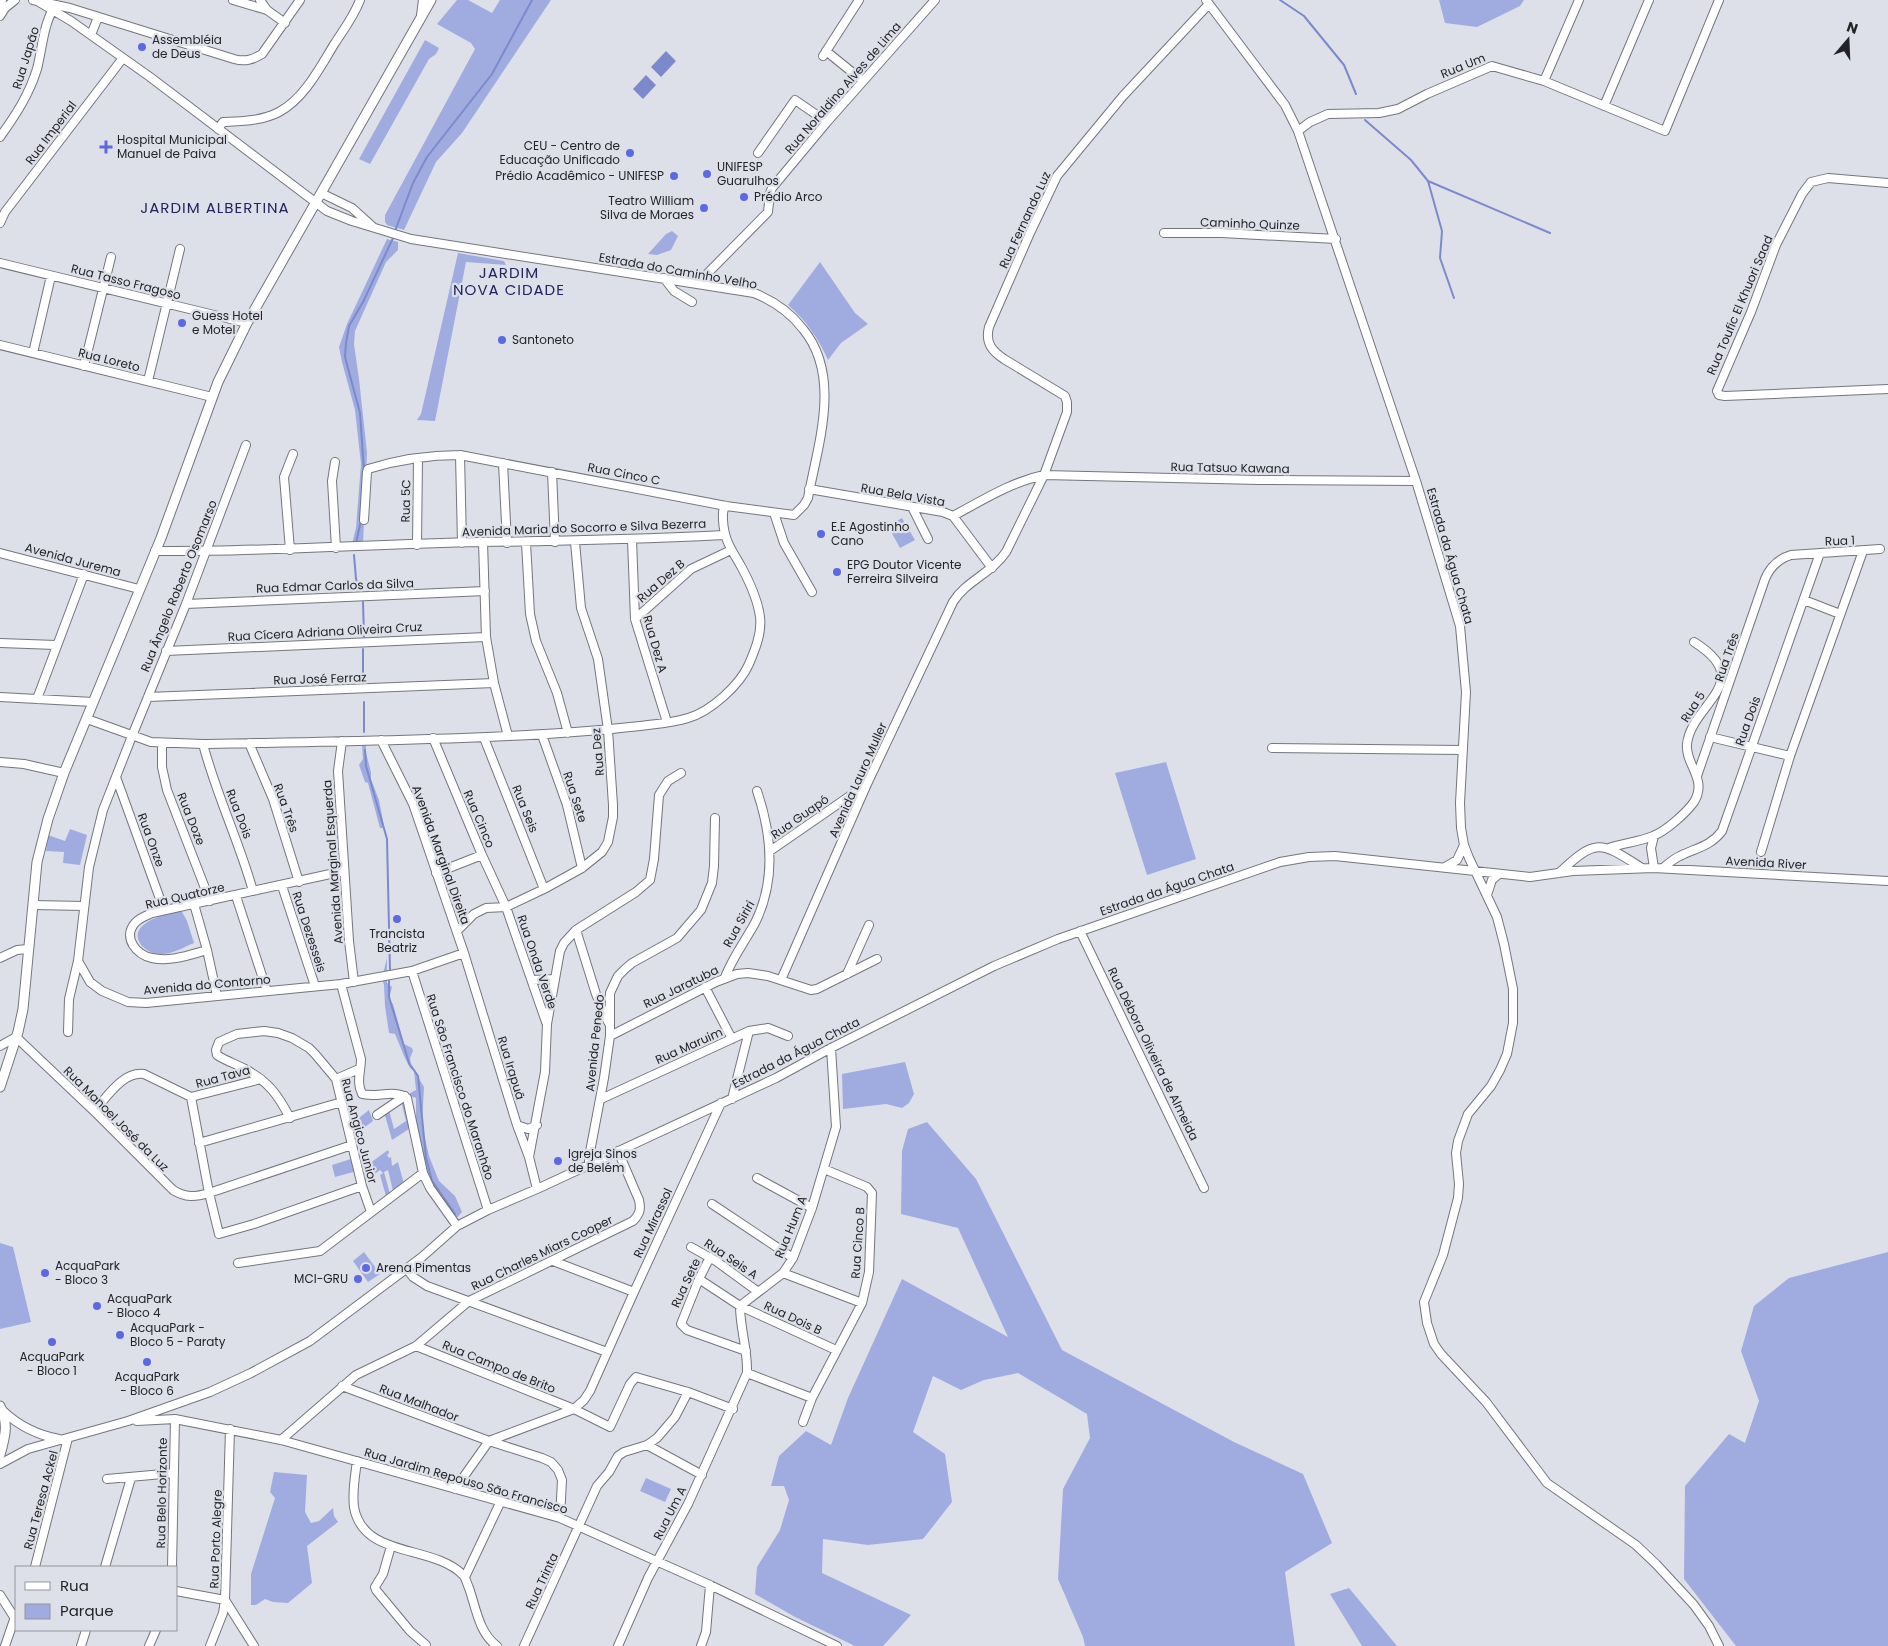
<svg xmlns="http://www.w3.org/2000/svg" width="1888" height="1646" font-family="Poppins,sans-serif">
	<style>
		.green { fill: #a0ace0 }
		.water { fill: #7c8acb }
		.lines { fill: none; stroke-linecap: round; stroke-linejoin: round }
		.stream { stroke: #7c8acb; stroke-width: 2 }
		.minor-casing { stroke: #74767e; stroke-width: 10 }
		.major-casing { stroke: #74767e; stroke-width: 11 }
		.minor { stroke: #fff; stroke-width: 8 }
		.major { stroke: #fff; stroke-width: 9 }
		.poi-dot { fill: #5c69e0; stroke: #dde0e9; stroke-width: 2 }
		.labels { text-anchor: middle; stroke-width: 4.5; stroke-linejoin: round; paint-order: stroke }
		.poi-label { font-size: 12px; fill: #242428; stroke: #dde0e9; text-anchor: start }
		.street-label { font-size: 12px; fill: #242428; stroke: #dde0e9 }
		.quarter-label { font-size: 15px; letter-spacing: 1px; fill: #20255d; stroke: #dde0e9 }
	</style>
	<rect width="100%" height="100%" fill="#dde0e9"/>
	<path class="green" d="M457,0h11l24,13 8,-13h51l-89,133 -26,29 -32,68 -17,-5 -2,-3v-7l90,-166 -4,-6 -34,-19z
		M1439,0h85l-4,6 -43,21 -32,-4z
		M425,40l14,8 -3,6 -7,5 -59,105 -11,-5z
		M672,231l6,5 -7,14 -14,5 -9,-1 18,-20z
		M387,239l11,3v8l-12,12 -31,69 -1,13 5,35 8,74 -4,91h-11l4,-16 5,-64 -6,-54 -13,-48 -3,-15 8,-23z
		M458,253l46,8 2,4 -40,-3 -31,159 -18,-1 4,-6z
		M820,262l35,51 13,11 -27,19 -13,17c-10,-23 -22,-39 -40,-55z
		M902,518l13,22 -15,8 -12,-22z
		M364,743l2,1v9l5,19v7l8,21 5,26 -2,2h-2l-12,-45 -3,-1 -6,-17 4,-6 -1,-14z
		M1166,762l30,97 -49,16 -32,-102z
		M70,829l17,6 -7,30 -17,-2 1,-11 -18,-1 2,-16 17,6z
		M181,910l6,11 7,22c-10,4 -23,12 -34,11 -7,0 -13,-3 -18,-8 -18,-23 25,-32 39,-36z
		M387,958v25l5,4 -3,12 4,5 11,40 8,4 1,3 -3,7 1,7 13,22 -2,38 7,31 10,25 16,15 7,16 -6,7 -28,-39 -12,-50v-32l-6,-2v-3l6,-3 -2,-19 -4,-3 -6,-12 -9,-22 -6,-1 -4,-27 -1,-21 -2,-7z
		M905,1062l9,32 -5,9 -7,5 -16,-4 -43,5 -1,-35z
		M401,1101h4l7,26 -20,13 -8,-28 5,-2 5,19 12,-8z
		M369,1110l4,11 -20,15 -2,-12z
		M927,1122l49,57 86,171 172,92 69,32 29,69 -47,29 10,74h-210l-2,-9 -25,-58 5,-90 27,-51 -3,-24 -69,-41 -34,7 -23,10 -28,-14 -20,56 32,22 7,48 -29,37 -55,6 -45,-6 -1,34 89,42 -28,31h-28l-60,-29 -40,-23 2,-27 23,-37 9,-30 -5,-14h-13l8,-30 27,-25 25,14 17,-47 54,-119 106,58 -50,-109 -57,-14 1,-63 6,-22z
		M388,1150l1,3 -2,2 2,3 2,-1 1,9 6,-4 6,22 -11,7 -5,-21 -4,2 6,22 -4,2 -6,-21 3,-2 -3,-3 -15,11 -3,-12z
		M354,1158l3,13 -22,6 -3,-12z
		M0,1243l13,4 18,75 -31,7z
		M364,1252l16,22 -12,8 -15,-21z
		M1888,1252v394h-152l-52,-67 1,-93 44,-52 16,9 14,-42 -18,-50 13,-45 35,-28z
		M274,1472l33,3 -2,37 6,11 8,-2 14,-13 1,8 4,6 -31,24 5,37 -24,20 -15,-1 -8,-3 -9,6h-5v-31l24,-76 -5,-6z
		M646,1478l25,11 -6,13 -25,-11z
		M1349,1588l48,58h-35l-32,-52z"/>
	<path class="water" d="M666,51l10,10 -15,16 -10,-10z
		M646,75l10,10 -13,14 -10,-10z"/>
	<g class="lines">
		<path class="stream" d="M1280,0l24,16 40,49 12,29
			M1365,120l46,40 17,21 14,50 -2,27 14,40
			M1428,181l122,52
			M395,231l18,-48 14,-26 65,-83 40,-74
			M364,471l-4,-58 -15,-56 1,-14 3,-17 14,-24 31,-66
			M356,543l5,-23
			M354,555l2,24 4,13
			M363,602l1,35
			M363,685v-36
			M364,702v30
			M365,750l1,16 21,73 3,132
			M389,981v16l20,66 9,13 8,82 6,23 23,33"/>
		<defs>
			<path id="minor" d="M33,0l37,8 164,51c11,3 18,1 28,-5l38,-54
				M233,0l34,10
				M260,0l7,10 18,13
				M1206,0l79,105 13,26 118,350 44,145 6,66 -6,111 1,25 3,17 5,13 28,59 7,27 9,45v34l-6,31 -7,16 -9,16 -23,28 -10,27 -2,12 3,31 -1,14 -15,57 -19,47 3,21 7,21 7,10 45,48 61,81 89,62 20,19 38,41 15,21 10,20
				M39,2l32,19 79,56 177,134 25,10 59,18 343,54c20,8 36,19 49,36 39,47 15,115 5,169l-4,7 -10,10 -68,-9 -266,-51c-30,0 -63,5 -92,14l-1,3 -3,48
				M0,11l2,-11
				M421,15l2,-15
				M0,16l5,-8 10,-8
				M91,35l7,-18
				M826,51l37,30
				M823,56l36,-56
				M1544,81l35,-81
				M1604,106l45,-106
				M218,129l5,-7c19,-1 39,-1 56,-10 26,-14 41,-45 56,-69 9,-14 19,-27 25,-43
				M1298,131l12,-9 18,-8 51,-1 19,-4 29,-15 65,-28 52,15 121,50 54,-131
				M0,137c15,-21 29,-42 37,-68 5,-19 6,-42 16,-60
				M758,153l37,-53 32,22
				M1888,183l-60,-5 -17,4 -9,12 -26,51 -25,67 -34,79 2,4 6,1 163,-7
				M321,193l31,15 21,19
				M0,223l5,-11 118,-154
				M1164,233h58l114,6
				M0,263l247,60
				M664,278l10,13 18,11
				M698,283l70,-71 2,-19 2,-5 55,-66 108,-122
				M0,345l212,52
				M33,353l18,-77
				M84,366l27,-109
				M148,381l32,-132
				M246,445l-60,159 -54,132 -29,74 -14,57 -11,94 12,21 12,9 26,11 18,1 195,-19 71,-13 52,-18
				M460,455l2,88
				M335,462l-3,19 4,67
				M503,463l4,80
				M552,472l3,70
				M809,489l134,23 10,4 39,52
				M912,507l16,32
				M774,513l10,30 28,49
				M953,516c30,-16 58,-34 91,-41l215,5 157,1
				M632,540l3,79 32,103
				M483,542l3,95 8,46 14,53
				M526,543l4,71 6,27 21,52 11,40
				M417,545l1,-87
				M290,550l-6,-73 9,-23
				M155,551c109,1 217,-7 326,-9 81,-1 162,-3 243,-7
				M0,553l139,36
				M1804,600l36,14
				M186,604l299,-13
				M635,619l56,-50 40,-19
				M0,643l56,2
				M166,651l320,-14
				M0,697l93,5
				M148,697l346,-14
				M37,699l47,-125
				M87,719l64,23 52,2c102,-2 204,-3 305,-8 44,-2 88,-5 132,-10 16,-2 33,-3 48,-8 22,-6 52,-33 61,-54 6,-14 13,-31 11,-47 -2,-16 -10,-34 -18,-49 -10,-18 -18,-27 -19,-48 0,-6 -1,-10 3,-14
				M542,735l25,70 15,63
				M1710,737l80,19
				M433,738l49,117 24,52 40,115
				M484,738l60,151
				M381,740l32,64 51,149 53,172 12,32 8,32
				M342,741l-4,30 11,170 5,41
				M162,743v24l5,23 43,111
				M249,743l24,56 26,83
				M203,744c13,50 36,97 50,147
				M1272,748l191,2
				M0,762l24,2 40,9
				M1697,776l68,-197c5,-12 13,-20 26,-24l89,-6
				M116,777l48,133
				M1609,848c14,-5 30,-6 44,-12 13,-5 33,-23 41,-34 14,-23 -9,-37 -7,-58 4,-40 71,-62 7,-102
				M770,851l97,-67
				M1761,852l29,-96 73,-205
				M1445,867l12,-7 7,-15
				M1654,868l-3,-20 3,-12
				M1663,868c5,-4 10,-9 17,-12 16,-8 31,-10 42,-25l98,-278
				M436,873l46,-18
				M1559,873c38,-36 42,-31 83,-5
				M282,886l33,100
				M1487,895l5,-15 7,-6
				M236,896l31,95
				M194,904l13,46 10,46
				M33,905l51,1
				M576,930l20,64 12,28
				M457,931l17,-17 12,-6 20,-1 38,-18 38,-21 20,-16 6,-10 5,-25v-12l-5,-75 -10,-71 -17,-51 -6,-66
				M1080,931l124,257
				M207,950c-18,5 -36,12 -55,8 -15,-3 -30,-20 -17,-35 4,-5 11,-7 17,-10l192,-42
				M0,958l17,-8 11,-1
				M412,971l76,239
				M847,974l22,-49
				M725,977c8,-20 20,-36 30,-54 21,-42 17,-88 2,-132
				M532,980l22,-1
				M781,980l86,-196 86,-182c13,-21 39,-29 53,-50l38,-77 23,-63v-10l-2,-6 -61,-37c-12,-8 -19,-16 -15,-32l41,-94 27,-57 66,-80 86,-92
				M341,984l20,75c0,12 -5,23 1,35 14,4 33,-5 45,4l16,75 7,15 27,38
				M705,987l27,52
				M68,1032l1,-33 9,-38
				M610,1036l106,-54 21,-8 11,-1 20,3 43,14 6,-1 60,-30
				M0,1046l16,-9 78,74 79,79c13,8 22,7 36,3l143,-48
				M336,1079l23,-10
				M191,1097l18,96 10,41 35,-10 108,-38
				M191,1097l70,-18
				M601,1099l148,-68 19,-3 20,8
				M732,1099l17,-68
				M94,1111c13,-14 29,-40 50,-37l47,23
				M377,1115l28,-19
				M290,1118c-12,-23 -21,-36 -45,-49 -9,-5 -19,-8 -28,-14l-1,-5 3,-8 18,-8 27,-3 14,2 14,5 17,10 6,6 21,25 26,107 9,26
				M517,1125l11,4 9,-4
				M199,1143l143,-41
				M529,1157l16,-85 2,-48 13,-73 4,-8 12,-13 60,-38 14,-12 4,-21 5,-64 9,-14 13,-8
				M589,1164v-7l15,-79 6,-42v-43l8,-17 7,-7 7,-6 45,-25 24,-28 11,-27 2,-17 1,-48
				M757,1178l55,30
				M712,1204l81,54
				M691,1247l25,14 41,30
				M710,1257l-11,22 -18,45 6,6 59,21
				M553,1261l81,31
				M238,1263l82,-12 103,-78
				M407,1269l6,8 14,9 180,66
				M783,1273l79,30
				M699,1279l41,27 96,44
				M416,1346l158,63 36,18 20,-43 6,-7 52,15 45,17
				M747,1373l65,25
				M342,1386l147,55 53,17 9,4 7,8 4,10 -2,38
				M3,1411c16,15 34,24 56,28
				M137,1421l38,-2 106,21 279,78 150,67 127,61
				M803,1422l9,-24 50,-95 7,-31 3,-79 -5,-6 -43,-18
				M281,1440l75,-65 60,-29 53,-45 164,-80c7,-7 8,-12 6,-21l-21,-49
				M489,1441l85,-32 10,-9 6,-9 44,-99 87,-189
				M647,1445l55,30
				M357,1461c-2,15 -5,31 -3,46 9,52 79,37 109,68 3,3 4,9 6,13 7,20 10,45 28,58
				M0,1464l28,-15 100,-28 82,-29 41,-19 59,-32 112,-84 35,-31 31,-16 49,-21 239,-111 55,-30 163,-82 64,-27 222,-77 29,-5 26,-1 195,21 43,-6 81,-3 234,13
				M107,1479l67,-6
				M455,1489l34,-48
				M391,1546l-8,28 -8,13 1,3 34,41 16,14
				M35,1567l33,-129
				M105,1567l26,-89
				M172,1567l3,-148
				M465,1577l35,-74
				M176,1591l49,9
				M0,1595l14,22
				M225,1600l29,46
				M5,1646l11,-32
				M81,1646l5,-16
				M149,1646l7,-16
				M210,1646l13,-33 2,-13 5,-171
				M524,1646l73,-160 12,-14 9,-16 6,-4 23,-7 10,-7 18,-21 13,-25
				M618,1646l30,-68 40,-74 59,-131c1,-23 -7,-44 -7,-67l43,-33 10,-15 19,-50 24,-81 -5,-79
				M701,1646l5,-14 4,-47"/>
			<path id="major" d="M0,1087l18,-55 5,-23 14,-147 11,-43 16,-46 97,-235 57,-156 29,-59 184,-323
				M0,1406c9,17 5,31 0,49"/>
		</defs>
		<use href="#minor" class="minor-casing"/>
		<use href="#major" class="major-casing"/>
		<use href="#minor" class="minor"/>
		<use href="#major" class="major"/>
	</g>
	<g class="poi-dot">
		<circle cx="142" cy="47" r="5"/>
		<path d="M103.5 139.5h5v5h5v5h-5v5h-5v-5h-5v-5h5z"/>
		<circle cx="630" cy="153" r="5"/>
		<circle cx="707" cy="174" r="5"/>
		<circle cx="674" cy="176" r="5"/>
		<circle cx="744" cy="197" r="5"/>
		<circle cx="704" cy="208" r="5"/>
		<circle cx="182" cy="323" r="5"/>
		<circle cx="502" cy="340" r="5"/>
		<circle cx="821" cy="534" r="5"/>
		<circle cx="837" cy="572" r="5"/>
		<circle cx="397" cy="919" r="5"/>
		<circle cx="558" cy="1161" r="5"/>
		<circle cx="366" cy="1268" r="5"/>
		<circle cx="45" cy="1273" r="5"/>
		<circle cx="358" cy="1279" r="5"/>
		<circle cx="97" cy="1306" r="5"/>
		<circle cx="120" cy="1335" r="5"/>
		<circle cx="52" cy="1342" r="5"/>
		<circle cx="147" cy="1362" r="5"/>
	</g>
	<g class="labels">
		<g class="poi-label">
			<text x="152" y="44">Assembléia<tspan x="152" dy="14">de Deus</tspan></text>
			<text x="117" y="144">Hospital Municipal<tspan x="117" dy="14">Manuel de Paiva</tspan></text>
			<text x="620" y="150" text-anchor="end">CEU - Centro de<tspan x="620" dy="14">Educação Unificado</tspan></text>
			<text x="717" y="171">UNIFESP<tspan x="717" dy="14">Guarulhos</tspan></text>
			<text x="664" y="180" text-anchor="end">Prédio Acadêmico - UNIFESP</text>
			<text x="754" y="201">Prédio Arco</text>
			<text x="694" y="205" text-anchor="end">Teatro William<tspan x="694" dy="14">Silva de Moraes</tspan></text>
			<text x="192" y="320">Guess Hotel<tspan x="192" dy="14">e Motel</tspan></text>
			<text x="512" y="344">Santoneto</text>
			<text x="831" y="531">E.E Agostinho<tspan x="831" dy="14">Cano</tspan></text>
			<text x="847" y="569">EPG Doutor Vicente<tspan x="847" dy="14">Ferreira Silveira</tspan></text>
			<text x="397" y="938" text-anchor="middle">Trancista<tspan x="397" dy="14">Beatriz</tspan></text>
			<text x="568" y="1158">Igreja Sinos<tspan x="568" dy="14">de Belém</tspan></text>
			<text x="55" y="1270">AcquaPark<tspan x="55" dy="14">- Bloco 3</tspan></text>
			<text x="376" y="1272">Arena Pimentas</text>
			<text x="348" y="1283" text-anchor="end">MCI-GRU</text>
			<text x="107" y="1303">AcquaPark<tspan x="107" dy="14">- Bloco 4</tspan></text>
			<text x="130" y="1332">AcquaPark -<tspan x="130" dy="14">Bloco 5 - Paraty</tspan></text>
			<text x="52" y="1361" text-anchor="middle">AcquaPark<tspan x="52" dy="14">- Bloco 1</tspan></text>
			<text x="147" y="1381" text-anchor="middle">AcquaPark<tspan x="147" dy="14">- Bloco 6</tspan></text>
		</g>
		<g class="street-label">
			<text transform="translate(26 58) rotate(-73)" y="4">Rua Japão</text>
			<text transform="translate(1463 66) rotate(-22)" y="4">Rua Um</text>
			<text transform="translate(843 88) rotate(-49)" y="4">Rua Noraldino Alves de Lima</text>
			<text transform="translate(51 133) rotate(-53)" y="4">Rua Imperial</text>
			<text transform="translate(1025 220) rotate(-65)" y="4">Rua Fernando Luz</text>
			<text transform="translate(1250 224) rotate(2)" y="4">Caminho Quinze</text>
			<text transform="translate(678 271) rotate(10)" y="4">Estrada do Caminho Velho</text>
			<text transform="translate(126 282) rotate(14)" y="4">Rua Tasso Fragoso</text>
			<text transform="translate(1740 305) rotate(-67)" y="4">Rua Toufic El Khuori Saad</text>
			<text transform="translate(109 360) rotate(14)" y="4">Rua Loreto</text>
			<text transform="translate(1230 468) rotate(1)" y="4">Rua Tatsuo Kawana</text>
			<text transform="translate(624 474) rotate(11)" y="4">Rua Cinco C</text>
			<text transform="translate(903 495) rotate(10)" y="4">Rua Bela Vista</text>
			<text transform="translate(406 501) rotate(-89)" y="4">Rua 5C</text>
			<text transform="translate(584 528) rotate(-2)" y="4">Avenida Maria do Socorro e Silva Bezerra</text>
			<text transform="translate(1840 541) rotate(-2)" y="4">Rua 1</text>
			<text transform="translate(1450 556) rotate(74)" y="4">Estrada da Água Chata</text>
			<text transform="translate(73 560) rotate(15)" y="4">Avenida Jurema</text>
			<text transform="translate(661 581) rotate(-41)" y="4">Rua Dez B</text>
			<text transform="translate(179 586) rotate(-68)" y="4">Rua Ângelo Roberto Osomarso</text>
			<text transform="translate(335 586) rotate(-2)" y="4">Rua Edmar Carlos da Silva</text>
			<text transform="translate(325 632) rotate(-3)" y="4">Rua Cícera Adriana Oliveira Cruz</text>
			<text transform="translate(655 644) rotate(74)" y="4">Rua Dez A</text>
			<text transform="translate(1727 657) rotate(-71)" y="4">Rua Três</text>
			<text transform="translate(320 679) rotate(-2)" y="4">Rua José Ferraz</text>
			<text transform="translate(1693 707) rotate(-57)" y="4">Rua 5</text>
			<text transform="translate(1748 721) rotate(-70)" y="4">Rua Dois</text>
			<text transform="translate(598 752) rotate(-95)" y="4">Rua Dez</text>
			<text transform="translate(858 780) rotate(-66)" y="4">Avenida Lauro Muller</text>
			<text transform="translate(575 797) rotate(72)" y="4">Rua Sete</text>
			<text transform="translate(286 808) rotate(70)" y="4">Rua Três</text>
			<text transform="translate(525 809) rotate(68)" y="4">Rua Seis</text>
			<text transform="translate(239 814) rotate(69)" y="4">Rua Dois</text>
			<text transform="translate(800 817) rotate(-35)" y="4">Rua Guapó</text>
			<text transform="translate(191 819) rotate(68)" y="4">Rua Doze</text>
			<text transform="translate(479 819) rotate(67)" y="4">Rua Cinco</text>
			<text transform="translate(151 840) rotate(70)" y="4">Rua Onze</text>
			<text transform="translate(441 855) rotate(70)" y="4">Avenida Marginal Direita</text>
			<text transform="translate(333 862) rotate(-94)" y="4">Avenida Marginal Esquerda</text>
			<text transform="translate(1766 863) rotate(3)" y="4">Avenida River</text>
			<text transform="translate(1167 889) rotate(-19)" y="4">Estrada da Água Chata</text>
			<text transform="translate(185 896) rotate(-13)" y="4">Rua Quatorze</text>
			<text transform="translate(739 924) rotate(-61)" y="4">Rua Siriri</text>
			<text transform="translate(309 932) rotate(72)" y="4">Rua Dezesseis</text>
			<text transform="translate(537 962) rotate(71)" y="4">Rua Onda Verde</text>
			<text transform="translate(207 985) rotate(-5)" y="4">Avenida do Contorno</text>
			<text transform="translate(681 987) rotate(-26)" y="4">Rua Jaratuba</text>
			<text transform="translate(595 1043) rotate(-84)" y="4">Avenida Penedo</text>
			<text transform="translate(689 1046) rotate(-24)" y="4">Rua Maruim</text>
			<text transform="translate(796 1053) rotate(-27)" y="4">Estrada da Água Chata</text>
			<text transform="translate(1153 1054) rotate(64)" y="4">Rua Débora Oliveira de Almeida</text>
			<text transform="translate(511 1068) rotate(73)" y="4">Rua Irapuã</text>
			<text transform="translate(223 1077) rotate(-15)" y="4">Rua Tava</text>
			<text transform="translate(460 1087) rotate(72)" y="4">Rua São Francisco do Maranhão</text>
			<text transform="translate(116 1119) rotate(45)" y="4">Rua Manoel José da Luz</text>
			<text transform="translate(359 1131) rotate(75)" y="4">Rua Angico Junior</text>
			<text transform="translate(653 1223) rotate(-65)" y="4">Rua Mirassol</text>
			<text transform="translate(791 1227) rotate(-68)" y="4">Rua Hum A</text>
			<text transform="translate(858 1243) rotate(-86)" y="4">Rua Cinco B</text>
			<text transform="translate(542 1253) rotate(-26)" y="4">Rua Charles Miars Cooper</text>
			<text transform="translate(731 1259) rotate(34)" y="4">Rua Seis A</text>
			<text transform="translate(686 1283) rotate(-65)" y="4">Rua Sete</text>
			<text transform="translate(793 1318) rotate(25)" y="4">Rua Dois B</text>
			<text transform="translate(499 1367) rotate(22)" y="4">Rua Campo de Brito</text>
			<text transform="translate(419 1403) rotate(21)" y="4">Rua Malhador</text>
			<text transform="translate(466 1481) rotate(16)" y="4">Rua Jardim Repouso São Francisco</text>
			<text transform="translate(162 1493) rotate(-89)" y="4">Rua Belo Horizonte</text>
			<text transform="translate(41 1500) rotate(-75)" y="4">Rua Teresa Ackel</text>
			<text transform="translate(670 1513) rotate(-63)" y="4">Rua Um A</text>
			<text transform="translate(216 1539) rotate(-88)" y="4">Rua Porto Alegre</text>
			<text transform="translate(542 1581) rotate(-65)" y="4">Rua Trinta</text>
		</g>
		<g class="quarter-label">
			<text x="215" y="213">JARDIM ALBERTINA</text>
			<text x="509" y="278">JARDIM<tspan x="509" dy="17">NOVA CIDADE</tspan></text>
		</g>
	</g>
	<rect x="15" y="1566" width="162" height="65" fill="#dde0e9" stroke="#93959c"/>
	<rect x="25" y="1582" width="25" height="8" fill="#ffffff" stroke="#93959c"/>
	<text x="60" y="1591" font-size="15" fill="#242428">Rua</text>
	<rect x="25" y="1604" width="25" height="15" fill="#a0ace0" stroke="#93959c"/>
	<text x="60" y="1616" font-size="15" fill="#242428">Parque</text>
	<g transform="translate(1848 40) rotate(19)" stroke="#dde0e9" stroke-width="4" paint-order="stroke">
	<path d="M0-4L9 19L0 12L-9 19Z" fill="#242428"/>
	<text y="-8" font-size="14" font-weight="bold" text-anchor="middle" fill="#242428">N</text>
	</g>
</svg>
